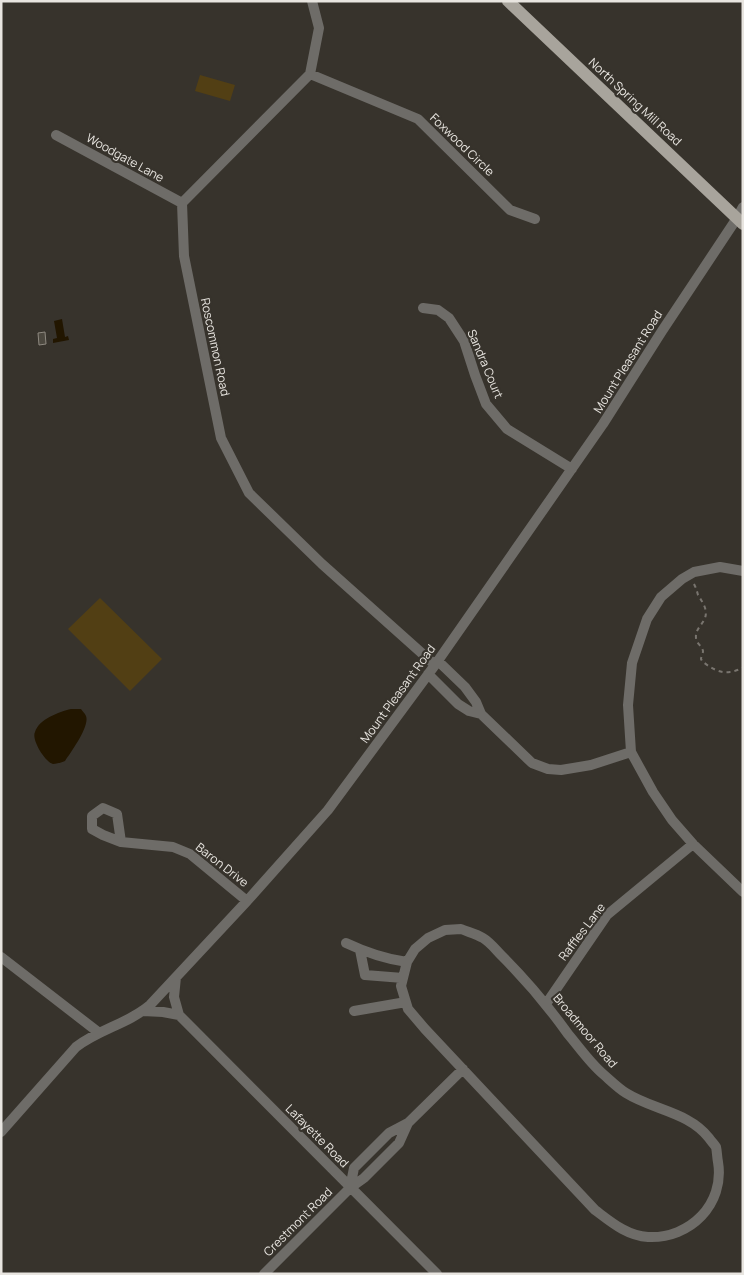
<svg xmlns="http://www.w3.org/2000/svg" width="744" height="1275" font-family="Manrope,sans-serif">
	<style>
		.green { fill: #523f14 }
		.water { fill: #221600 }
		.building { fill: #4c483f; stroke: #8e8980 }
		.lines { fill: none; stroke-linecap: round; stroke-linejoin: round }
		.path { stroke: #79756f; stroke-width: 2; stroke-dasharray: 4 4; stroke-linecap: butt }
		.minor { stroke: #6e6c68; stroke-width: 10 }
		.major { stroke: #a8a49c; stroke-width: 12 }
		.labels { text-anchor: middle; stroke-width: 4.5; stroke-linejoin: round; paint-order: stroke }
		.street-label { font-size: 12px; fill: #e8e5e0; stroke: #37332c }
	</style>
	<rect width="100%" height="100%" fill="#37332c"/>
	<path class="green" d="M200,75l35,10 -5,16 -35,-10z
		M100,598l62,61 -32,32 -62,-62z"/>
	<path class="water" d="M62,319l3,18 3,-1 1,4 -16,3v-4l4,-1 -3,-17z
		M71,709h10c1,2 4,4 5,7 4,10 -15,36 -21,45 -3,1 -8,3 -12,3 -8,-2 -22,-25 -18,-32 4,-13 24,-20 36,-23z"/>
	<path class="building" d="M45,332l1,12 -7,1 -1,-12z"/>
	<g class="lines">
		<path class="path" d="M694,584c2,4 3,7 4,11 5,8 11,16 6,25 -3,6 -9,10 -8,18 0,5 6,8 7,13 0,3 -2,6 -2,8l1,2c7,6 18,13 28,11 4,0 9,-3 13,-4"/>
		<path class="minor" d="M312,1l7,27 -9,46 -128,129 2,53 37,182 28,55 73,71 113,101
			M310,74l108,45 92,91 25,9
			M56,135l126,68
			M423,308l15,2 11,8 15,23 11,34 11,29 21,25 65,40
			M743,571l-23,-4 -26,5 -12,7 -21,18 -14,22 -15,44 -4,42 3,47 22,40 19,28 21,24 50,48
			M438,661l27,26 11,15 5,12 51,49 16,6 13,1 30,-5 40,-13
			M428,674l30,30 11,7 12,3
			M121,842l-4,-28 -14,-6 -11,8v13l11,6 18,7 52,5 17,7 57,47
			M461,929c7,3 15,5 22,9 7,4 13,12 19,18 24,24 46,50 66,78 11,13 22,29 35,40 7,6 15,14 23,19 27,17 63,19 83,45 2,3 5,6 7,9 1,4 1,10 2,15 7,42 -28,77 -70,75 -21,-1 -37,-15 -53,-27l-170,-181 -17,-20 -7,-23 6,-24 8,-13 13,-11 17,-8z
			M346,943c21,10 39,16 61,19
			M360,950l5,25 38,3
			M1,957l97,75
			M176,977l-2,20 5,18 258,259
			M546,1004l61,-89 86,-71
			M143,1011l20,1 16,3
			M354,1011l52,-9
			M1,1132l75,-85c23,-18 52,-23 74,-42l97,-104 81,-91 107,-145 168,-241 59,-93 75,-113 6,-11
			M350,1188l4,-20 35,-35 19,-10 55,-54
			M264,1274l86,-86 14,-10 35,-35 9,-20"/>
		<path class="major" d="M508,1l235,223"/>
	</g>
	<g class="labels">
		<g class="street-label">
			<text transform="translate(635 102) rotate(43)" y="4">North Spring Mill Road</text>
			<text transform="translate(462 145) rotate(44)" y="4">Foxwood Circle</text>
			<text transform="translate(125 158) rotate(29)" y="4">Woodgate Lane</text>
			<text transform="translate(215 347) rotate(78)" y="4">Roscommon Road</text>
			<text transform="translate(628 362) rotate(-58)" y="4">Mount Pleasant Road</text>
			<text transform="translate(485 364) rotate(67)" y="4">Sandra Court</text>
			<text transform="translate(398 694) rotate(-54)" y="4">Mount Pleasant Road</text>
			<text transform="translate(222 865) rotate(38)" y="4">Baron Drive</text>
			<text transform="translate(582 932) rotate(-53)" y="4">Raffles Lane</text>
			<text transform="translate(585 1031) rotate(50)" y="4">Broadmoor Road</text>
			<text transform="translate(317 1136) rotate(45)" y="4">Lafayette Road</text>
			<text transform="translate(298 1222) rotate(-45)" y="4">Crestmont Road</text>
		</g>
	</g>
	<rect width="744" height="1275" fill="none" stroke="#e8e5e0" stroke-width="5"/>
</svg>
